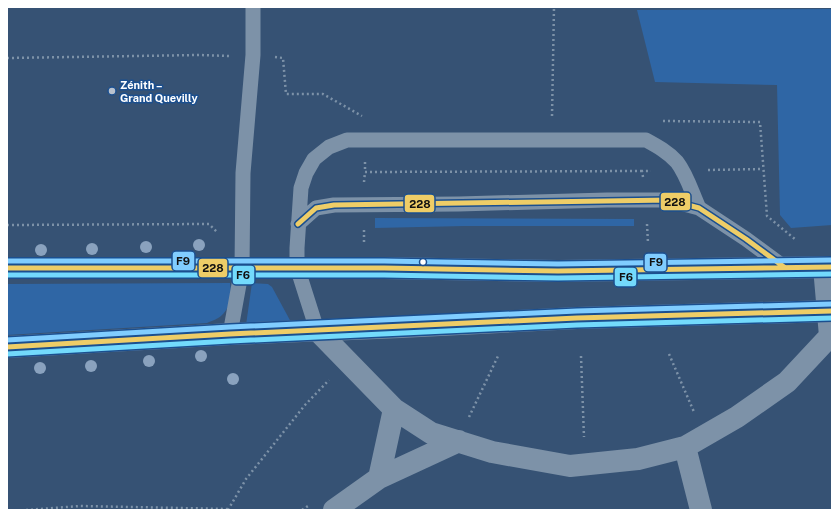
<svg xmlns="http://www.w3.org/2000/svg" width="839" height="517" font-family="'Public Sans',sans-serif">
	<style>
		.green { fill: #2f66a5 }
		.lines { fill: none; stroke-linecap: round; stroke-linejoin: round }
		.path { stroke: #7d92a8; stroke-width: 2.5; stroke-dasharray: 2 3; stroke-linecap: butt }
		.lane { stroke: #7d92a8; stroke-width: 15 }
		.street { stroke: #7d92a8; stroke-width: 22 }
		.secondary { stroke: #798da4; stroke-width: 22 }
		.bus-1-casing { stroke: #1b4f8f; stroke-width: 8 }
		.bus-2-casing { stroke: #1b4f8f; stroke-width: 8 }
		.bus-3-casing { stroke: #1b4f8f; stroke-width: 8 }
		.bus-1 { stroke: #eecd67; stroke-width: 5 }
		.bus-2 { stroke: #73dafc; stroke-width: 5 }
		.bus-3 { stroke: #80cdff; stroke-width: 5 }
		.tree { fill: #8aa2be }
		.poi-dot { fill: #b9c2ce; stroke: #1b4f8f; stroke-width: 1.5 }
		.bus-dot { fill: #fff; stroke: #1b4f8f; stroke-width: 1.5 }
		.labels { text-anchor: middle; stroke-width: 3; stroke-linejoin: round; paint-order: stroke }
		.poi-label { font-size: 11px; font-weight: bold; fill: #fff; stroke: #1b4f8f; text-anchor: start }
		.line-badge { stroke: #1b4f8f; stroke-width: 1.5 }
		.pale-badge-label { font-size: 11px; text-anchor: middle; font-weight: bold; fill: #111 }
	</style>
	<rect width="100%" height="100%" fill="#365274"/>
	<path class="green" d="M832,9v216l-41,3 -11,-13 -3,-130 -122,-3 -18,-72z
		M375,218l259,1v7h-169l-90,2z
		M230,283c2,12 1,24 -9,33 -3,3 -10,5 -14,7l-200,12v-51z
		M252,283l16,1 4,3 20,37 -47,8z"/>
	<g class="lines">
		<path class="path" d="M275,57l8,1 3,36h37l39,22
			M7,58l193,-3 30,1
			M552,116l2,-109
			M663,121l97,1 7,94 29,24
			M365,162v10l277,-1
			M708,170l55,-1
			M643,177l-1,-6h9
			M364,182l1,-10
			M647,224l1,19
			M7,225l202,-1 9,9
			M364,242v-13
			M669,354l25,58
			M581,356l3,81
			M469,417l30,-63
			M26,510l54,-4 149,3
			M228,510l18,-31 59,-74 24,-25
			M302,510l6,-4"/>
		<path class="lane" d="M298,224l18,-16 18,-3 125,-1 148,-4h62l30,8 47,31 38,28
			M317,330l-20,-63v-19l4,-60 5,-15 8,-14 15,-12 18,-7h299c11,6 22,12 31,22 10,13 15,31 22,46
			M230,334l12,-66 1,-95 10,-118v-48"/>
		<path class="street" d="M317,330l77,79 37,24 61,19 78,14 68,-7 47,-12 52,-30 50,-35 43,-46 -6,-69
			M685,447l16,63
			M379,478l15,-69
			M334,510l45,-32 80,-37"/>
		<path class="secondary" d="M7,268h377l174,3 274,-4
			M7,347l223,-13 171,-7 176,-9 255,-7"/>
		<defs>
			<path id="bus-1" d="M298,224l18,-16 18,-3 335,-5 30,8 47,31 38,28
				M7,268h377l174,3 274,-4
				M7,347l223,-13 347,-16 255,-7"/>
			<path id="bus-2" d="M7,275h377l174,3 274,-4
				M7,354l223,-13 347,-16 255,-7"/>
			<path id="bus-3" d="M7,261h377l174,3 274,-4
				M7,340l223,-13 347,-16 255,-7"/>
		</defs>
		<use href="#bus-1" class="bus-1-casing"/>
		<use href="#bus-2" class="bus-2-casing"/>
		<use href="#bus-3" class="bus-3-casing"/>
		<use href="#bus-1" class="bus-1"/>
		<use href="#bus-2" class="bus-2"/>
		<use href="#bus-3" class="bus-3"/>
	</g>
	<g class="tree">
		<circle cx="199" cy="245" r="6"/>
		<circle cx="146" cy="247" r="6"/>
		<circle cx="92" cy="249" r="6"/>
		<circle cx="41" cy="250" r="6"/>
		<circle cx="201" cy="356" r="6"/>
		<circle cx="149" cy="361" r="6"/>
		<circle cx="91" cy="366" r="6"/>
		<circle cx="40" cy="368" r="6"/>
		<circle cx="233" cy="379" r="6"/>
	</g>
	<circle class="poi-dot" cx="112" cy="91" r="4"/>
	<circle class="bus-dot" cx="423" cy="262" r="3.5"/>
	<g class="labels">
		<g class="poi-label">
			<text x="120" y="89">Zénith –<tspan x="120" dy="13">Grand Quevilly</tspan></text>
		</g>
	</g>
	<g class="line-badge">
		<rect x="660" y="192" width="31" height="19" rx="4" fill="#eecd67"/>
		<rect x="404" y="194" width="31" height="19" rx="4" fill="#eecd67"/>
		<rect x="172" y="251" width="23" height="20" rx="4" fill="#80cdff"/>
		<rect x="644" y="253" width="23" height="19" rx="4" fill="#80cdff"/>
		<rect x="198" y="258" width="30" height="20" rx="4" fill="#eecd67"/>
		<rect x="232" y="265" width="23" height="20" rx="4" fill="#73dafc"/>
		<rect x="614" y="267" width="23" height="20" rx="4" fill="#73dafc"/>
	</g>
	<g class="pale-badge-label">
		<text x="675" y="206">228</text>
		<text x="420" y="208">228</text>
		<text x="183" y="265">F9</text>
		<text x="656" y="266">F9</text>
		<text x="213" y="272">228</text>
		<text x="243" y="279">F6</text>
		<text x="626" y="281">F6</text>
	</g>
	<rect width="839" height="517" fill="none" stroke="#ffffff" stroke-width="16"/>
</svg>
